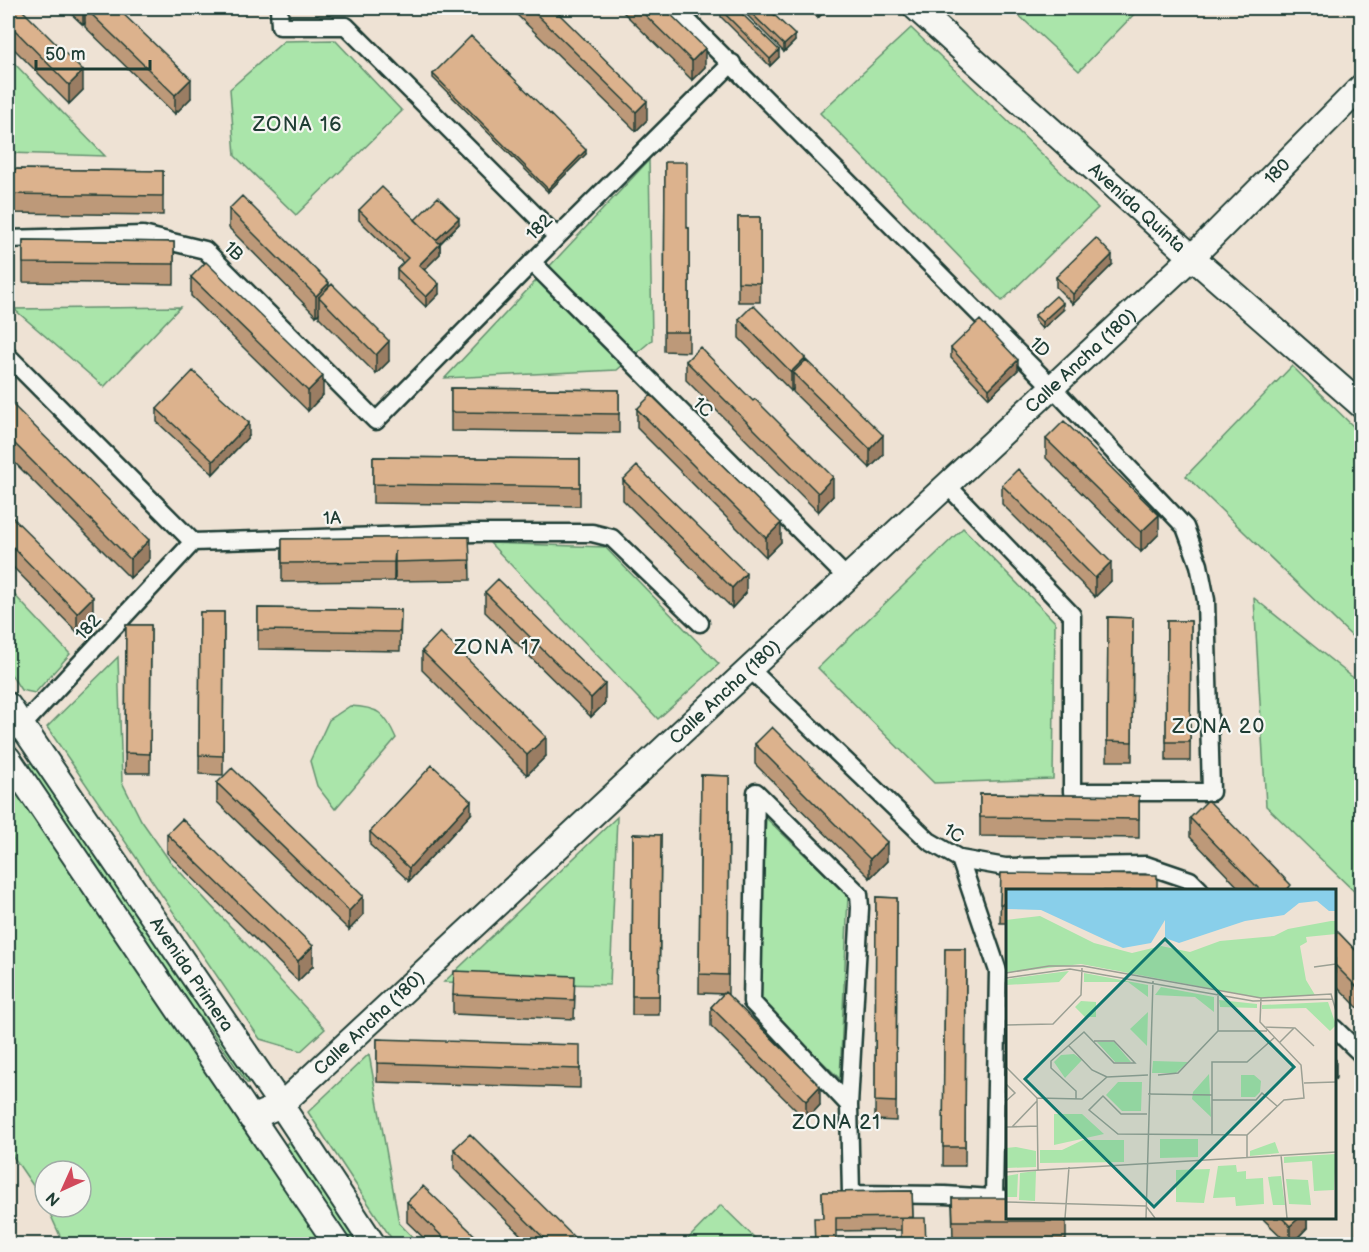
<svg xmlns="http://www.w3.org/2000/svg" width="1369" height="1252" font-family="'Balsamiq Sans',sans-serif">
	<style>
		.green { fill: #aae5aa; stroke: #64916f; stroke-width: 1.5 }
		.lines { fill: none; stroke-linecap: round; stroke-linejoin: round }
		.street-casing { stroke: #1f3d34; stroke-width: 21 }
		.secondary-casing { stroke: #1f3d34; stroke-width: 28 }
		.street { stroke: #f6f6f2; stroke-width: 16 }
		.secondary { stroke: #f6f6f2; stroke-width: 24 }
		.wall { fill: #bd9979; stroke: #1f3d34; stroke-width: 1.5 }
		.shaded-wall { fill: #9a7d63; stroke: #1f3d34; stroke-width: 1.5 }
		.building { fill: #dcb28d; stroke: #1f3d34; stroke-width: 1.5 }
		.labels { text-anchor: middle; stroke-width: 4.5; stroke-linejoin: round; paint-order: stroke }
		.street-label { font-size: 18px; fill: #1f3d34; stroke: #f6f6f2 }
		.neighbourhood-label { font-size: 20px; letter-spacing: 1.5px; fill: #1f3d34; stroke: #f6f6f2 }
		.inset-road { fill: none; stroke: #9ba094; stroke-width: 1.5 }
		.view { fill: #0f766e; fill-opacity: 0.15; stroke: #0f766e; stroke-width: 3 }
		.inset-edge { fill: none; stroke: #1f3d34; stroke-width: 3 }
	</style>
	<rect width="100%" height="100%" fill="#eee2d4"/>
	<filter id="ink" filterUnits="userSpaceOnUse"><feTurbulence type="fractalNoise" baseFrequency=".0167" numOctaves="2"/><feDisplacementMap in="SourceGraphic" scale="12" xChannelSelector="R" yChannelSelector="G"/><feConvolveMatrix kernelMatrix="1 2 1 2 8 2 1 2 1" color-interpolation-filters="sRGB"/></filter>
	<g filter="url(#ink)">
		<path class="green" d="M1011,8h129l-61,63z
			M911,28l187,180 -96,93 -182,-188z
			M335,40l67,71 -106,104 -61,-59 -5,-67 54,-48z
			M8,57l97,99 -97,-3z
			M649,160l3,180 -35,30 -172,8z
			M180,307l-76,80 -90,-78z
			M1292,366l69,68v211l-175,-169z
			M963,528l92,94 -2,157 -119,4 -116,-115z
			M490,543l115,4 114,117 -61,55z
			M8,588l62,66 -35,39 -14,-3 -13,-20z
			M1254,598l107,86v214l-95,-92z
			M118,657l4,125 19,38 28,40 156,169 -24,22 -41,-12 -213,-312z
			M350,706c28,1 35,7 46,32l-61,71 -18,-23 -7,-25 19,-41z
			M32,762l220,317 -1,4h-4c-22,-31 -41,-64 -68,-89l-152,-225 1,-4z
			M8,767l321,477h-260l-8,-6 -14,-31h34v-36h-36v32l-37,-54z
			M617,817l-7,168 -166,-3z
			M766,818l82,78 -8,183 -83,-81z
			M369,1054l30,169 20,21h-24l-87,-132z
			M290,1140l73,104h-15l-65,-96z
			M721,1205l40,39h-78z"/>
		<g class="lines">
			<defs>
				<path id="street" d="M279,8l1,18h66l211,211
					M675,8l377,379 133,140 14,38 7,35 5,192h-139v-177l-125,-130
					M8,239l135,-4 62,15 171,171 181,-184 175,-174
					M532,262l315,316
					M8,356l185,186 282,-9h117l20,5 88,85
					M750,669l179,172 31,18 45,8 141,-2 44,15 10,10
					M8,734l14,-8 171,-184
					M960,859l38,112 -4,227
					M1334,1028l28,27
					M849,1105l-97,-103 4,-210 103,102 1,14 -11,197 2,89 94,1 63,4"/>
				<g id="secondary">
					<path id="s1" d="M916,8l276,249 170,149"/>
					<path id="s2" d="M8,705l273,400 92,139"/>
					<path d="M8,758l329,486"/>
					<path id="s3" d="M251,1118l30,-13 911,-848 170,-171"/>
				</g>
			</defs>
			<use href="#street" class="street-casing"/>
			<use href="#secondary" class="secondary-casing"/>
			<use href="#street" class="street"/>
			<use href="#secondary" class="secondary"/>
		</g>
		<path class="wall" d="M8,8l75,82 -14,14 -61,-61z
			M65,8h52l74,90 -16,16 -90,-87v-4l-2,2z
			M322,8h151v4l-151,-1z
			M510,8h43l94,112 -11,11z
			M619,8h45l41,59 -13,13z
			M740,8h27l28,33 -11,11z
			M807,8h21l-10,10z
			M721,10l58,47 -9,9 -49,-49z
			M433,74l153,80 -38,38 -115,-114z
			M665,162l22,66h2v124l-25,-1z
			M8,169l155,2v44l-155,-2z
			M229,209l100,77 60,75 -13,13 -57,-57v-4l-3,3 -87,-88z
			M359,210l56,10 44,4 -19,20v10l-16,16 15,24 -13,13 -29,-28v-10l6,-6 -44,-43z
			M738,217h22v85h-22z
			M23,240l151,2v42l-151,-2z
			M1112,265l-39,39 -17,-17v-10z
			M191,277l132,118 -15,16 -117,-115z
			M1063,310l-21,19 -7,-8v-6z
			M739,319l66,42 78,94 -13,13 -77,-76v-3l-2,2 -52,-53z
			M951,348l67,22 -29,28 -38,-40z
			M686,361l147,135 -15,16 -132,-132z
			M451,388l168,2v43l-168,-2z
			M8,400l141,160 -19,18 -122,-122z
			M157,409l92,27 -36,38 -56,-52z
			M637,409l144,133 -15,15 -129,-129z
			M1046,439l113,95 -18,18 -95,-94z
			M373,457l207,2v47l-207,-3z
			M623,480l123,113 -14,15 -109,-108z
			M1002,485l109,96 -16,16 -93,-93z
			M8,513l85,104 -16,15 -69,-70z
			M469,537l1,43 -75,1v-10l-1,10 -112,1v-43z
			M485,592l120,111 -14,14 -106,-105z
			M258,608l143,2 -1,41 -142,-2z
			M200,612h24l-1,163 -24,-1z
			M1108,617l25,1 -1,143h-25z
			M1167,621h24l-1,140h-24z
			M126,625h25l-1,148h-25z
			M422,651l124,105 -19,19 -105,-105z
			M755,744l132,117 -17,17 -115,-114z
			M701,775l28,1 -1,218h-1l93,111 -14,15 -95,-94v-19l13,-13 -25,-1z
			M217,783l146,132 -14,15 -132,-128z
			M980,794l159,2v42l-159,-2z
			M471,814l-62,67 -39,-36v-13z
			M1190,818l101,72 6,1h-55l-52,-54z
			M167,834l146,132 -15,15 -131,-128z
			M633,834l28,1 -2,180h-27z
			M1001,873l7,18v32h-8z
			M876,897l21,1 -1,223 -21,-1z
			M1335,929l27,28v49l-3,3 -24,-25z
			M945,949h21l-1,217h-22z
			M453,995h122l-1,24 -121,-5z
			M377,1039l203,25v24l-203,-6z
			M454,1149l128,96h-51l-77,-76z
			M912,1191l1,27 -12,12 -65,1 -13,-13 -1,-26z
			M952,1198l114,20v22l-113,1z
			M407,1202l78,43h-54l-24,-23z
			M1262,1218h45v10l-16,17h-1z"/>
		<path class="shaded-wall" d="M83,8h17h-15v15l-2,2z
			M822,8h6l-10,10v-7z
			M795,35v6l-11,11v-7z
			M705,48v19l-13,13v-19z
			M779,50v7l-9,9v-7z
			M83,71v19l-14,14v-19z
			M191,79v19l-16,16v-19z
			M647,101v19l-11,11v-19z
			M586,150v4l-38,38v-3z
			M459,218v6l-24,24v-7z
			M440,244v10l-21,21v-10z
			M1112,255v10l-39,39v-10z
			M329,283v20l-10,-6v16l-3,3v-20z
			M439,284v10l-13,13v-10z
			M1063,303v7l-21,19v-7z
			M389,341v20l-13,13v-19z
			M805,358v19l-12,-4v16l-2,2v-19z
			M1018,360v10l-29,28v-9z
			M323,376v19l-15,16v-20z
			M249,423v13l-36,38v-13z
			M883,435v20l-13,13v-19z
			M833,477v19l-15,16v-19z
			M1159,515v19l-18,18v-20z
			M781,523v19l-15,15v-19z
			M149,540v20l-19,18v-19z
			M395,551v20l-1,10v-19z
			M1111,562v19l-16,16v-19z
			M746,573v20l-14,15v-20z
			M93,597v20l-16,15v-19z
			M605,684v19l-14,14v-19z
			M546,737v19l-19,19v-20z
			M471,801v13l-62,67v-13z
			M887,842v19l-17,17v-19z
			M363,896v19l-14,15v-19z
			M313,946v20l-15,15v-20z
			M1362,987v19l-3,3v-20z
			M1336,1059v19l-1,2v-19z
			M820,1086v19l-14,15v-19z
			M1299,1218h8v10l-17,17v-19z"/>
		<path class="building" d="M8,8h12l63,63 -14,14 -61,-62z
			M85,8h32l74,71 -16,16z
			M530,8h23l94,93 -11,11z
			M638,8h26l41,40 -13,13z
			M723,8h13l43,42 -9,9 -49,-49z
			M746,8h21l28,27 -11,10z
			M814,8h8l-4,3z
			M471,36l115,114 -38,39 -115,-115z
			M665,162h22v66h2v104h-25z
			M8,169l155,2v25l-155,-2z
			M382,187l58,57 -21,21 20,19 -13,13 -29,-28 11,-11 -49,-48z
			M242,196l87,87 -13,13 -87,-87z
			M438,197l21,21 -23,22 -21,-20z
			M738,217h22v66l-22,-1z
			M1096,238l16,17 -39,39 -17,-17z
			M23,240l151,2v22l-151,-1z
			M206,262l117,114 -15,15 -117,-114z
			M332,284l57,57 -13,14 -57,-58z
			M1056,296l7,7 -21,19 -7,-7z
			M753,305l52,53 -14,14 -52,-53z
			M980,320l38,40 -29,29 -38,-41z
			M700,347l53,54 2,-2 78,78 -15,16 -132,-132z
			M806,360l77,75 -13,14 -77,-76z
			M193,371l56,52 -36,38 -56,-52z
			M451,388l168,2v24l-168,-2z
			M651,395l130,128 -15,15 -129,-129z
			M8,400l141,140 -19,19 -122,-122z
			M1064,421l95,94 -18,17 -95,-93z
			M373,457l207,2v28l-207,-3z
			M637,466l109,107 -14,15 -109,-108z
			M1018,469l93,93 -16,16 -93,-93z
			M8,513l85,84 -16,16 -69,-71z
			M469,537l1,23 -75,2v-11l-1,11 -112,1v-24z
			M498,579l107,105 -14,14 -106,-106z
			M258,608l143,2 -1,22 -142,-2z
			M200,612h24l-1,144 -24,-1z
			M1108,617l25,1 -1,124 -25,-1z
			M1167,621h24l-1,121h-24z
			M126,625h25l-1,129 -25,-1z
			M440,632l106,105 -19,18 -105,-104z
			M772,727l115,115 -17,17 -115,-115z
			M432,765l39,36 -62,67 -39,-36z
			M232,768l131,128 -14,15 -132,-128z
			M701,775l28,1 -1,199 -29,-1z
			M980,794l159,2v23l-159,-2z
			M1208,800l83,85 -5,6h-25l-71,-73z
			M182,819l131,127 -15,15 -131,-127z
			M633,834l28,1 -2,161h-27z
			M1001,873l156,2v16h-149v13h-8z
			M876,897l21,1 -1,204 -21,-1z
			M1335,929l27,28v30l-3,2 -24,-24z
			M945,949h21l-1,198h-22z
			M454,971l121,5 -1,24 -121,-5z
			M725,992l95,94 -14,15 -95,-94z
			M377,1039l203,6v24l-203,-6z
			M470,1134l112,111h-31l-97,-96z
			M423,1186l62,59h-34l-44,-43z
			M912,1191l1,26 -77,1v27h-21l-1,-27h9l-1,-26z
			M952,1198h56v20h58v3h-113z
			M901,1218h24l1,27h-25z
			M1282,1218h17l-9,8z
			M993,1241h23v4h-23z"/>
	</g>
	<g class="labels">
		<g class="street-label">
			<text dy="6" stroke="none"><textPath href="#s3" startOffset="1398">180</textPath></text>
			<text dy="6" stroke="none"><textPath href="#s1" startOffset="298">Avenida Quinta</textPath></text>
			<text transform="translate(539 227) rotate(-45)" y="6">182</text>
			<text transform="translate(234 251) rotate(45)" y="6">1B</text>
			<text transform="translate(1040 347) rotate(45)" y="6">1D</text>
			<text dy="6" stroke="none"><textPath href="#s3" startOffset="1125">Calle Ancha (180)</textPath></text>
			<text transform="translate(703 407) rotate(45)" y="6">1C</text>
			<text transform="translate(332 518) rotate(-2)" y="6">1A</text>
			<text transform="translate(88 627) rotate(-47)" y="6">182</text>
			<text dy="6" stroke="none"><textPath href="#s3" startOffset="639">Calle Ancha (180)</textPath></text>
			<text transform="translate(954 833) rotate(32)" y="6">1C</text>
			<text dy="6" stroke="none"><textPath href="#s2" startOffset="326">Avenida Primera</textPath></text>
			<text dy="6" stroke="none"><textPath href="#s3" startOffset="153">Calle Ancha (180)</textPath></text>
		</g>
		<g class="neighbourhood-label">
			<text x="298" y="131">ZONA 16</text>
			<text x="498" y="654">ZONA 17</text>
			<text x="1219" y="733">ZONA 20</text>
			<text x="837" y="1129">ZONA 21</text>
		</g>
	</g>
	<g transform="translate(1006 889)">
		<rect width="330" height="330" fill="#eee2d4"/>
		<path d="M34,27l54,27 38,10 29,-7 29,6 30,-11 54,-5 14,-7 43,-8h5v13l-30,3 1,5 -7,4 6,34 9,15 -54,3 -180,-34 -75,9v-53zM63,82l-10,11 -53,3v-5l8,-2zM78,84l64,12v12l-20,-15h-44zM155,98l53,10v15l-19,-15 -40,-2zM213,111l38,4v4l-37,-1zM75,112l15,1v15h-11l-10,-10zM322,113l8,23 -6,6 -24,-23 -44,1v-4zM142,123l-1,34 -17,-17zM91,153h17l17,20h-16zM68,165l8,6 -17,18 -11,-16 7,-7zM147,172l35,1 -12,11h-24zM203,185l2,43 -19,-18 1,-7zM235,186h13l7,6 -1,11 -5,5h-14zM112,193h24l-1,29h-19l-16,-16zM48,225h28l22,20 -50,11zM154,250h38v18l-38,1zM77,251h41v22l-84,1v-13h22zM269,253l4,11 -29,3v-5zM10,258l20,4v16l-30,1v-20zM330,265l-2,36 -20,1 -2,-30 -28,2v-6zM230,276l1,7 9,-1v8l17,-1 1,26 -28,2 -1,-9 -22,1 5,-32zM204,280l-6,34 -28,-1v-32zM30,282l-1,30 -16,-1 1,-27zM12,285l-1,23h-11v-21zM275,287l4,29h-12l-5,-28zM280,290l22,1 3,25 -22,-1z" fill="#aae5aa"/>
		<path d="M0,1h330v21h-7l-12,-10 -18,2 -15,12 -39,6 -66,22 -14,-5v-18l-14,23 -28,5 -82,-38 -35,-1z" fill="#89cfea"/>
		<path class="inset-road" d="M308,78l22,-3M0,84l43,-7h34l178,32 70,-4 5,17M0,89l64,-9 183,32 80,-2M212,103v39M0,108v65M0,136l47,-1 28,-29 1,-27M258,138l31,1 19,18M274,153l14,-14M63,157l23,24 15,7M0,178l31,31 1,72M152,186l20,-2 40,-42h49M298,194l32,-1M0,195l9,9 -9,8M142,205l64,1M31,209l45,1 25,-22 41,-2M70,210v-8l-25,-23v-7l33,-29 30,31h21l-21,-22h-20M206,211h44l6,-7 15,13M141,225h-26l-18,-18 -14,14 29,24 129,1 37,-35 20,-2 -3,-33 -41,-43 1,-24M0,238l32,-1M6,238l25,-26M206,246v-73h35l28,-25M241,246v22M275,266l6,63M0,283l330,-20M0,313l140,4 9,12M59,329l4,-51M140,329l7,-237"/>
		<path class="view" d="M159,50l129,128 -140,140 -129,-128z"/>
		<rect width="330" height="330" class="inset-edge"/>
	</g>
	<rect width="1369" height="1252" fill="none" stroke="#f6f6f2" stroke-width="30"/>
	<rect x="15" y="15" width="1339" height="1222" fill="none" stroke="#1f3d34" stroke-width="2" filter="url(#ink)"/>
	<g transform="translate(63 1189) rotate(225)"><circle r="28" fill="#f6f6f2" stroke="#a0aca6" stroke-width="1.5"/>
	<path d="M0-4.5L10 22L0 15L-10 22Z" fill="#d1495b"/>
	<text y="-9" font-size="16" font-weight="bold" text-anchor="middle" fill="#1f3d34">N</text>
	</g>
	<path d="M36 60v9h114v-9" fill="none" stroke="#1f3d34" stroke-width="3"/>
	<text x="45" y="60" font-size="18" fill="#1f3d34" stroke="#f6f6f2" stroke-width="4.5" paint-order="stroke">50 m</text>
</svg>
